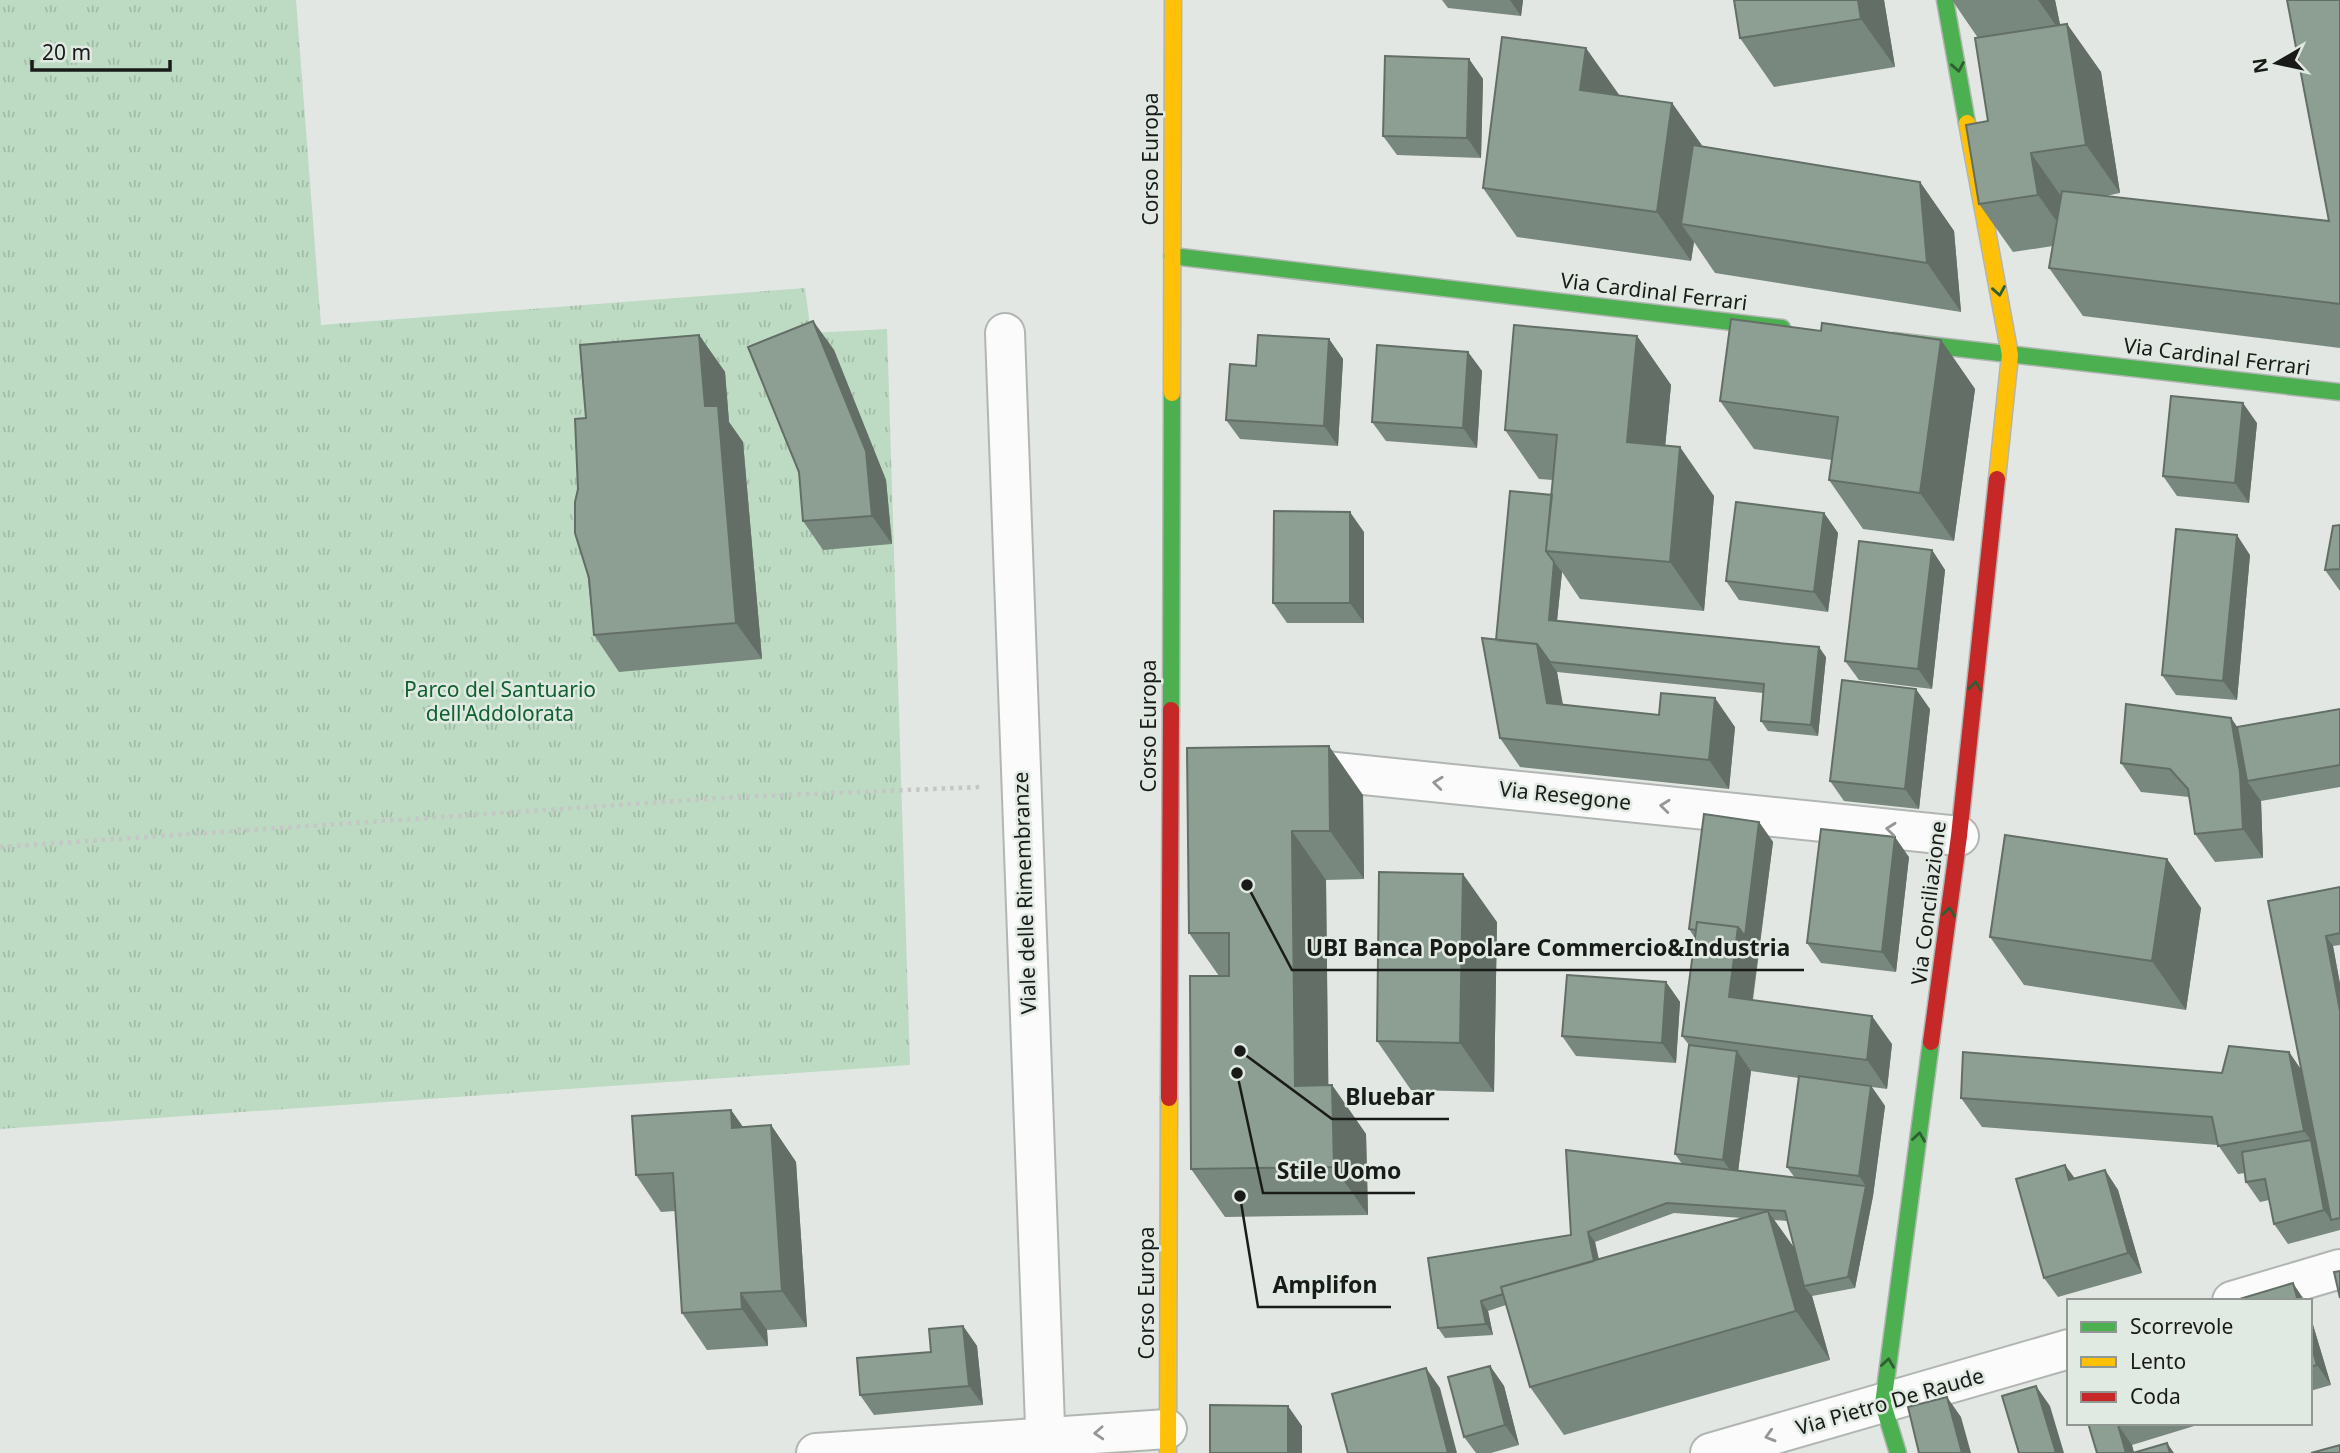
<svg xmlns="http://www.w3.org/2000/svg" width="2340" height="1453" font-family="'Noto Sans',sans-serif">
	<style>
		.grass { fill: url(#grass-tufts) }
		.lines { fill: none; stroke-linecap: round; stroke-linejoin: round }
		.street-casing { stroke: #b2b6b3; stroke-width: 42 }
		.fast-casing { stroke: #b2b6b3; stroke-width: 19 }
		.slow-casing { stroke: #b2b6b3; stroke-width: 19 }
		.jam-casing { stroke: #b2b6b3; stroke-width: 19 }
		.path { stroke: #c5c6c6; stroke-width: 4.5; stroke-dasharray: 3.5 5; stroke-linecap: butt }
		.street { stroke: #fbfbfb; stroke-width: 38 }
		.fast { stroke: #4caf50; stroke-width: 16 }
		.slow { stroke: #ffc107; stroke-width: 16 }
		.jam { stroke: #c62828; stroke-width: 16 }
		.wall { fill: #79887e; fill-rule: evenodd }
		.shaded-wall { fill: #636f66 }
		.building { fill: #8d9e92; stroke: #636f66; stroke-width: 2 }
		.oneway { stroke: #305e32 }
		.oneway2 { stroke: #959695 }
		.labels { text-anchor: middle; stroke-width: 5; stroke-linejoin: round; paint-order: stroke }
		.street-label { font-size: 21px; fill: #191b19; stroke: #e0e9e2 }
		.park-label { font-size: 21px; fill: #0f612f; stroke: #e0e9e2 }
		.leader { fill: none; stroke: #191b19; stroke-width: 2.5 }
		.callout-dot { fill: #191b19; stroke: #e0e9e2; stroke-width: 2.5 }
		.callout-label { font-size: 23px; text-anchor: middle; font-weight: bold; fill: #191b19; stroke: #e0e9e2; stroke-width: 5; stroke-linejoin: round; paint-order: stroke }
	</style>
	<defs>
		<pattern id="grass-tufts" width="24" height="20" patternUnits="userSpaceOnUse" patternTransform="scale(1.75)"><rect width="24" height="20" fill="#bddbc3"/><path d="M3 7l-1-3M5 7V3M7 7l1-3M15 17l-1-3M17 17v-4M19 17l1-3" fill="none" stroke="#a2bba7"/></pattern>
	</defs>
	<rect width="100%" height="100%" fill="#e2e7e3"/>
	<path class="grass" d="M0,0h296l25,325 484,-37 6,45 76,-4 23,736 -910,64z"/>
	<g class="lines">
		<defs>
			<path id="street" d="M1005,333l41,1120
				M1296,768l663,68
				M2232,1301l108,-32
				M816,1453l351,-24
				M1710,1453l359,-104"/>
			<path id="fast" d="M1945,0l22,123
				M1172,256l610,72
				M1894,341l446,51
				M1171,710l1,-317
				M1898,1453l-15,-49 48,-362"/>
			<path id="slow" d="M1967,123l43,232 -13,124
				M1172,393l1,-393
				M1168,1453l1,-355"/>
			<path id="jam" d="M1931,1042l28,-206 38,-357
				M1169,1098l2,-388"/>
		</defs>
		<use href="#street" class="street-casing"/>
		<use href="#fast" class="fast-casing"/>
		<use href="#slow" class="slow-casing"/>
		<use href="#jam" class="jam-casing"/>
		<path class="path" d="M0,847l736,-50 245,-10"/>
		<use href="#street" class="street"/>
		<use href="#fast" class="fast"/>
		<use href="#slow" class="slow"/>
		<use href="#jam" class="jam"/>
	</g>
	<path class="wall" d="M1442,0h81l-2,16 -73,-8z
		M1884,0l11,67 -121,20 -34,-49z
		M1952,0h103l5,25 7,-1 34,48 19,121 -14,3 223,25 11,-221v348l-257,-32 -34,-48 4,-22 -40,6 -34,-48 9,-83 -10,-83z
		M1469,59l14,20 -2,79 -84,-3 -14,-19z
		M1619,96l53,7 30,43 218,36 34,49 7,81 -246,-39 -21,-31 -3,19 -174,-24 -34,-49z
		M813,321l21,29 52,130 6,64 -69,6 -20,-29z
		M1821,331l120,9 34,49 -21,152 -91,-12 -34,-49 3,-20 -78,-11 -34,-48z
		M699,335l26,37 4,50 14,20 19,217 -143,13 -25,-37 -16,-146 8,-71z
		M1637,336l34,49 -6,61 49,50 -10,115 -124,-12 -18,-27 -5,49 269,36 -8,79 -50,-5 -7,-10 2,-28 -206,-21 6,32 172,23 -6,62 -209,-22 -20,-29 -4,-98 56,-145 1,-15 -14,-1 -34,-49z
		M1329,339l14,20 -5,87 -98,-7 -14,-19 30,-54z
		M1468,352l14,19 -5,77 -91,-7 -14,-19z
		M2257,423l-8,80 -72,-7 -14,-20z
		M1824,513l14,20 -10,79 -89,-12 -13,-19z
		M2340,525v66l-15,-21z
		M1364,532v91h-77l-14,-20z
		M1932,550l13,20 -13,119 -73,-9 -14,-19z
		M2250,555l-13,145 -61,-5 -14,-20z
		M1930,709l-11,100 -75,-8 -14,-20z
		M2340,709v78l-79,14 2,57 -48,4 -20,-28 -6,-37 -48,-5 -20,-29 110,-45 6,9z
		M1187,748l176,47 1,84 -38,1 2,205h4l34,49 2,81 -143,2 -34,-48 28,-193 -30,-43z
		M1759,822l14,20 -20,158 139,44 -5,45 -15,-2 13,19 -12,90 -18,92 -43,8 18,64 -266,75 -34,-48 -24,-82 -18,6 5,24 -48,3 -7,-10 133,-93 111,-71 -7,-10 14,-109 -7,-9 13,-98 -6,-9zM1751,1071l48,7 -12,89 8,11 -57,-7zM1674,1213l68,5 -143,41 -4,-17zM1774,1220l13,1 8,28z
		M1909,857l-13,115 -75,-9 -14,-20z
		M2167,859l34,49 -15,102 -162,-25 -34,-48z
		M2340,887v58l-7,1 7,38v246l-52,14 -14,-20 -5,-24 -9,2 -14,-20 -1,-9 -7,1 -20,-29 -236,-18 -21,-29 261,-25 67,-21 12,18 -33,-169z
		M1497,922l-3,170 -83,-2 -34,-49z
		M1666,982l14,20 -4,61 -100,-7 -14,-20z
		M731,1110l12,17 28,-2 25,37 11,165 -40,3 1,16 -61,4 -25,-37 -7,-102 -14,1 -25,-37z
		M2105,1170l13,20 24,83 -84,24 -14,-19z
		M2310,1315l21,70 -21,6z
		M963,1326l14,20 6,59 -109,10 -14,-20 71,-43z
		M1490,1366l14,20 15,59 -28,8h-15l-12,-16z
		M2088,1423h116l-72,22 2,8h-37z"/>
	<path class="shaded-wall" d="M1510,0h13l-2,16z
		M1858,0h26l11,67 -34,-48z
		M2038,0h17l7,34z
		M2067,24l34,48 19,121 -34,-48z
		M1586,48l34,48 -40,-6z
		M1469,59l14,20 -2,79 -14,-20z
		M1672,103l34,48 -25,73 13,18 -3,19 -34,-49z
		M2031,153l34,49 7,41 -34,-48z
		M1920,182l34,49 7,81 -34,-49z
		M813,321l21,29 52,130 6,64 -20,-28z
		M699,335l26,37 4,50 14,20 19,217 -26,-36 -31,-217z
		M1637,336l34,49 -10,106 -34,-49z
		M1329,339l14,20 -5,87 -14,-20z
		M1941,340l34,49 -21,152 -34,-48z
		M1468,352l14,19 -5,77 -14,-20z
		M2243,403l14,20 -8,80 -14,-20z
		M1680,447l34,49 -10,115 -34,-49z
		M1350,512l14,20v91l-14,-20z
		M1824,513l14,20 -10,79 -14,-20z
		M2237,535l13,20 -13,145 -14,-19z
		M1932,550l13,20 -13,119 -14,-20z
		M1554,562l8,10 -6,58 -7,-10z
		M1537,644l20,28 10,60 -20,-29z
		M1819,647l7,10 -8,79 -7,-11z
		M1916,689l14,20 -11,100 -14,-20z
		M1715,698l20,29 -6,62 -20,-29z
		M2231,718l20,29 -4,34 14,20 2,57 -20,-29z
		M1329,746l34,49 1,84 -34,-48z
		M1759,822l14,20 -24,183 -20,-28 9,-70z
		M1292,831l34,49 3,254 -34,-48z
		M1895,837l14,20 -13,115 -14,-20z
		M2167,859l34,49 -15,102 -34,-49z
		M1463,874l34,48 -3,170 -34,-49z
		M2326,936l7,10 7,38v27z
		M1666,982l14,20 -4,61 -14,-20z
		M1872,1016l20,28 -5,45 -20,-29z
		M1737,1051l14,20 -14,109 -14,-20z
		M2289,1052l20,29 22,139 -7,-10 -13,-70 -7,-9z
		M1332,1085l34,49 2,81 -34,-48z
		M1871,1086l14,20 -12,90 -18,92 -7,-11 18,-91 -7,-10z
		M731,1110l26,37 -25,-19z
		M771,1125l25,37 11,165 -25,-36z
		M2065,1165l14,19 -10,-4z
		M2105,1170l13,20 24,83 -14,-20z
		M1768,1211l34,48 2,27 8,10 18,64 -34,-49z
		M1588,1232l7,10 7,36 -7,-10z
		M2293,1283l12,18h-7z
		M741,1293l26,37 1,16 -26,-37z
		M1481,1301l7,10 5,24 -7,-11z
		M2310,1315l21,70 -14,-20 -7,-24z
		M963,1326l14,20 6,59 -14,-19z
		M1490,1366l14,20 15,59 -14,-20z
		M1426,1368l14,20 17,65h-9z
		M2036,1386l14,20 14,47h-8z
		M1947,1397l14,20 10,36h-9z
		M1288,1406l14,20v27h-14z
		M2118,1425l14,20 2,8h-8z
		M2167,1443l7,10h-4z"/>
	<path class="building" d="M1734,0h124l3,19 -121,19z
		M2287,0h53v304l-291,-36 13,-77 267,30z
		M2067,24l19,121 -55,8 7,42 -59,9 -13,-79 22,-4 -13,-83z
		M1502,37l84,11 -6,42 92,13 -15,109 -174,-24z
		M1385,56l84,3 -2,79 -84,-2z
		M1693,145l227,37 7,81 -246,-39z
		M1731,319l90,12 1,-8 119,17 -21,153 -91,-13 9,-63 -118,-16z
		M813,321l53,130 6,65 -69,5 -4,-49 -51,-125z
		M1514,325l123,11 -10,106 53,5 -10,115 -124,-11 11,-116 -52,-5z
		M699,335l6,71h13l18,217 -142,12 -5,-57 -14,-45v-31l3,-13 -3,-70 11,-1 -6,-73z
		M1258,335l71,4 -5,87 -98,-6 4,-56 26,2z
		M1377,345l91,7 -5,76 -91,-6z
		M2171,396l72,7 -8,80 -72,-7z
		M1510,491l42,4 -6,56 8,11 -5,58 270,27 -8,78 -50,-4 3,-37 -214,-22 -13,-18 -41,-4z
		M1736,502l88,11 -10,79 -88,-11z
		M1274,511l76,1v91h-77z
		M2340,525v44l-15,1 8,-44z
		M2176,529l61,6 -14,146 -61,-6z
		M1859,541l73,9 -14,119 -73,-8z
		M1482,638l55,6 10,59 112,12 2,-22 54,5 -6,62 -209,-22z
		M1842,680l74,9 -11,100 -75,-8z
		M2126,704l105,14 9,54 3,57 -48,5 -7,-45 -18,-20 -49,-6z
		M2340,709v56l-93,16 -10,-54z
		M1329,746l1,85h-38l3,255 37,-1 2,82 -143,2 -1,-193h39v-43h-40l-2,-185z
		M1704,814l55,8 -14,114 -7,-9 -41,-5 -1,8 -7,-1z
		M1821,829l74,8 -13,115 -75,-9z
		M2005,835l162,24 -15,102 -162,-24z
		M1379,872l84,2 -3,169 -83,-2z
		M2340,887v46l-14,3 14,75v207l-9,2 -63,-319z
		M1697,922l41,5 -9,70 143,19 -5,44 -185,-24z
		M1567,975l99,7 -4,61 -100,-7z
		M1689,1045l48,6 -14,109 -48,-6z
		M2229,1046l60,6 15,79 -86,15 -6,-29 -251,-19 2,-46 259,21z
		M1799,1076l72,10 -12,90 -72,-9z
		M731,1110l1,18 39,-3 11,166 -41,2 1,16 -60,4 -9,-140 -37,2 -4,-59z
		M2311,1140l13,70 -50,14 -9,-45 -19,3 -4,-30z
		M1566,1150l300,36 -18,91 -44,9 -19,-75 -118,-8 -79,29 6,29 -93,26 2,7 -22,7 5,23 -48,4 -10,-70 143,-23z
		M2065,1165l4,15 36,-10 23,83 -84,25 -28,-99z
		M1768,1211l28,100 -266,76 -29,-100z
		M2340,1271v27l-6,-26z
		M2293,1283l5,18h-65z
		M963,1326l6,60 -109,9 -3,-37 74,-6 -2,-23z
		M2310,1341l7,24 -7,2z
		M1490,1366l15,59 -41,12 -16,-60z
		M1426,1368l22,85h-100l-16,-59z
		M2036,1386l20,67h-37l-17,-57z
		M1947,1397l15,56h-43l-11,-46z
		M1210,1405l78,1v47h-78z
		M2088,1423h36l-6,2 8,28h-29z
		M2167,1443l3,10h-37z
		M2340,1445v8h-29z"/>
	<defs><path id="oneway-chevron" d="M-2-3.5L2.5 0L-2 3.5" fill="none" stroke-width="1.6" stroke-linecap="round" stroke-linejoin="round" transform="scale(1.75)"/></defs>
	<g class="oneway">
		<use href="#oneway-chevron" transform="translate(1958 67) rotate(80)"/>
		<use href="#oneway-chevron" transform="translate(1999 291) rotate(80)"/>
		<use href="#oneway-chevron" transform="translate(1975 686) rotate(-84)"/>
		<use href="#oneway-chevron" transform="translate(1949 912) rotate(-82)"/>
		<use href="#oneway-chevron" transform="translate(1919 1137) rotate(-82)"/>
		<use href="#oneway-chevron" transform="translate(1888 1363) rotate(-82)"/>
	</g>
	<g class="oneway2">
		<use href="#oneway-chevron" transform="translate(1438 783) rotate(-174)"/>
		<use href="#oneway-chevron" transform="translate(1665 806) rotate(-174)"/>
		<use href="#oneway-chevron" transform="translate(1891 829) rotate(-174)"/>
		<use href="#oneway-chevron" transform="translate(1099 1433) rotate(177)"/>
		<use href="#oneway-chevron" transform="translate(1770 1436) rotate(164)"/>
	</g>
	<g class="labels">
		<g class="street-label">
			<text transform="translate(1151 159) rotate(-90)" y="7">Corso Europa</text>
			<text transform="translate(1654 292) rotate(7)" y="7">Via Cardinal Ferrari</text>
			<text transform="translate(2217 357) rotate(7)" y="7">Via Cardinal Ferrari</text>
			<text transform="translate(1149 726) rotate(-90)" y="7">Corso Europa</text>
			<text transform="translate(1565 796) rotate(6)" y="7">Via Resegone</text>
			<text transform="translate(1025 893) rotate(-92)" y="7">Viale delle Rimembranze</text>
			<text transform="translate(1929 903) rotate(-83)" y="7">Via Conciliazione</text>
			<text transform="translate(1147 1293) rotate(-90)" y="7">Corso Europa</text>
			<text transform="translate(1890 1402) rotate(-16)" y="7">Via Pietro De Raude</text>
		</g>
		<g class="park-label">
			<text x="500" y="697">Parco del Santuario<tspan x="500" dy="24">dell'Addolorata</tspan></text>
		</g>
	</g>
	<path class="leader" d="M1247 885L1292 970H1804M1240 1051L1332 1119H1449M1237 1073L1263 1193H1415M1240 1196L1258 1307H1391"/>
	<g class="callout-dot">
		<circle cx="1247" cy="885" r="7"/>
		<circle cx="1240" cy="1051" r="7"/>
		<circle cx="1237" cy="1073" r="7"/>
		<circle cx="1240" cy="1196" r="7"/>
	</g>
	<g class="callout-label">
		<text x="1548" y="956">UBI Banca Popolare Commercio&amp;Industria</text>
		<text x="1390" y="1105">Bluebar</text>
		<text x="1339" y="1179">Stile Uomo</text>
		<text x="1325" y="1293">Amplifon</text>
	</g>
	<rect x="2067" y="1299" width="245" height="126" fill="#e0e9e2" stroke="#909792" stroke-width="2"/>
	<rect x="2081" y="1322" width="35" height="10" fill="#4caf50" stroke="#909792" stroke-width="2"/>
	<text x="2130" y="1334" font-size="21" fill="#191b19">Scorrevole</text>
	<rect x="2081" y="1357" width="35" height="10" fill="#ffc107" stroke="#909792" stroke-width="2"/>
	<text x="2130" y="1369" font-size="21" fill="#191b19">Lento</text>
	<rect x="2081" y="1392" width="35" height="10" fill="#c62828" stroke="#909792" stroke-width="2"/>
	<text x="2130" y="1404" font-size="21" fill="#191b19">Coda</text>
	<g transform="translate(2277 63) rotate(261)" stroke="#e0e9e2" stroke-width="5" paint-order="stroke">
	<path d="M0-5L12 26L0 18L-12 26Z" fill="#191b19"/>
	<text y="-10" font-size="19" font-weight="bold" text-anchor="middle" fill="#191b19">N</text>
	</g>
	<path d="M32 60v10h138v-10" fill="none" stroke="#191b19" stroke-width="3.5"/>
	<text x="42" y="60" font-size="21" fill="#191b19" stroke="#e0e9e2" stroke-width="5" paint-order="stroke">20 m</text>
</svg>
